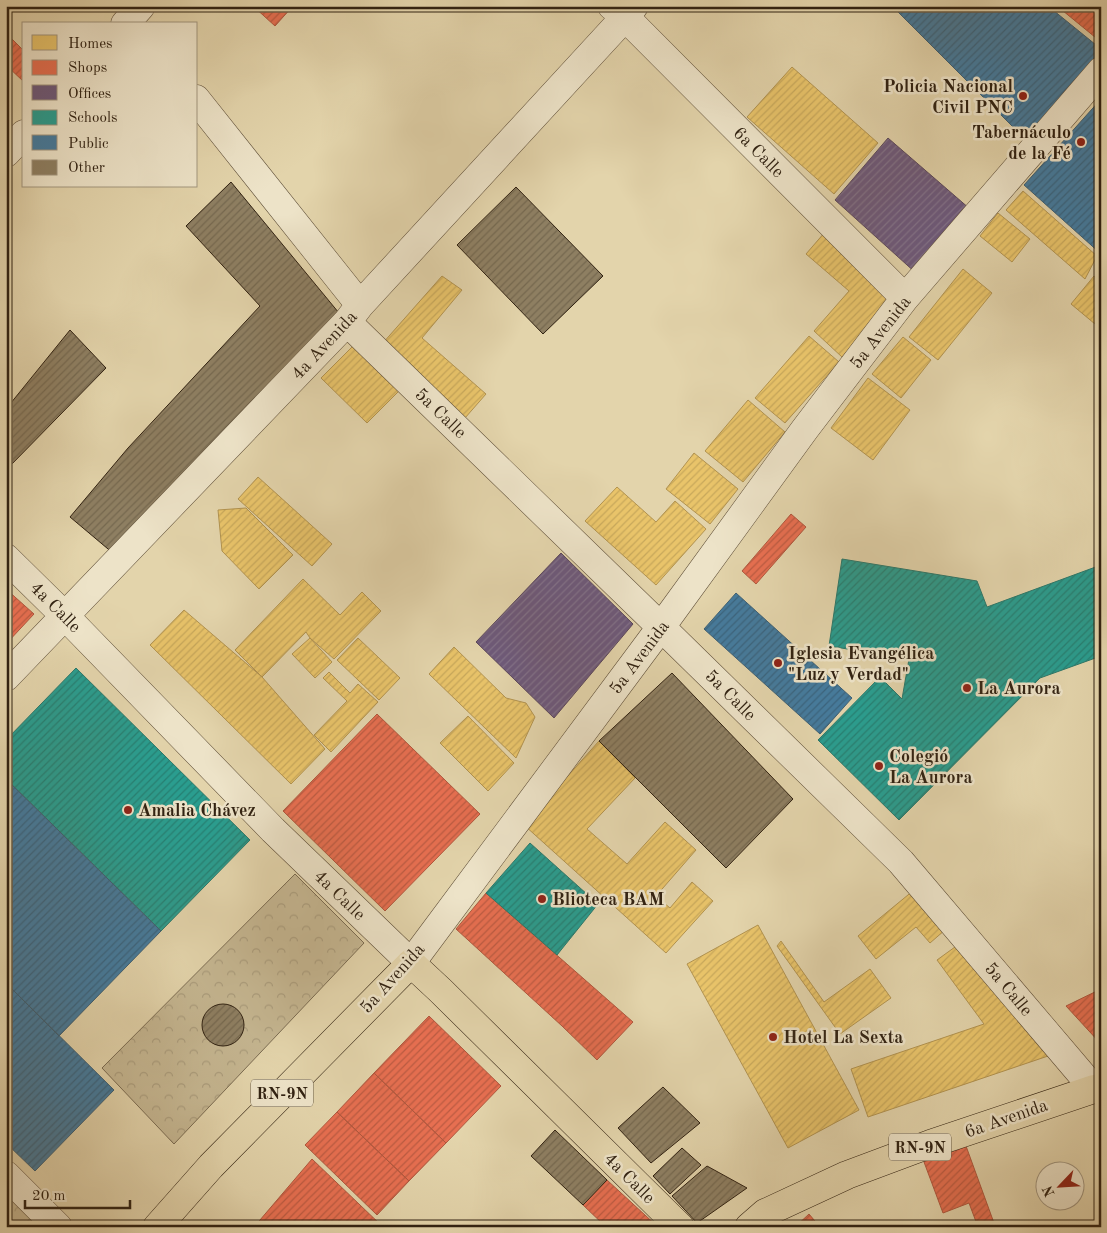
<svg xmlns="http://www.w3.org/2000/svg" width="1107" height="1233" font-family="'Old Standard TT',serif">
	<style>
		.forest { fill: url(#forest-crowns); stroke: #7b6c52 }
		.homes { fill: url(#homes-hatch); stroke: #b29350 }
		.shops { fill: url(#shops-hatch); stroke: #b0583e }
		.offices { fill: url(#offices-hatch); stroke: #5b485b }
		.schools { fill: url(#schools-hatch); stroke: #2c786a }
		.public { fill: url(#public-hatch); stroke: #3f6073 }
		.building { fill: url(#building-hatch); stroke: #312212 }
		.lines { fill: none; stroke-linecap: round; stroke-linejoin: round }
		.street-casing { stroke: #5e4e38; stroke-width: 29 }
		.primary-casing { stroke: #312212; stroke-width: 29 }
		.street { stroke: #ede3c8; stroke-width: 28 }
		.primary { stroke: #e3d4ab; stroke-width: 28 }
		.poi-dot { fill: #8f2418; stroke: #ede3c8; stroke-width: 2 }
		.labels { text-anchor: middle; stroke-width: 5; stroke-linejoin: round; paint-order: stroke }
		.shield { fill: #ede3c8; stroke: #695c49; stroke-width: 1 }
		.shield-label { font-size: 16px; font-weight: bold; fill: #312212 }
		.poi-label { font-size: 18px; font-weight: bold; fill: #312212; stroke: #ede3c8; text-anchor: start }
		.street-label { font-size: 18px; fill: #312212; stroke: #ede3c8 }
	</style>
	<defs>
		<pattern id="forest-crowns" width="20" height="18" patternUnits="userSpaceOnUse" patternTransform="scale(1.25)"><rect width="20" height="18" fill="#c5b691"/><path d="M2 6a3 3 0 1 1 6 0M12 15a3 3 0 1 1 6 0" fill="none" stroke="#aa9c7c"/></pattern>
		<pattern id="homes-hatch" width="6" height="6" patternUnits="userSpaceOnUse" patternTransform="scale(1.25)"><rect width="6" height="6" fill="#e9c46a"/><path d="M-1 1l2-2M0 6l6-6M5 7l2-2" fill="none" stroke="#c8a85b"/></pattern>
		<pattern id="shops-hatch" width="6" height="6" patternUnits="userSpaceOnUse" patternTransform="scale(1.25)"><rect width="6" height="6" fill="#e76f51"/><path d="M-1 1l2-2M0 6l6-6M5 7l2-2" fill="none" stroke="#bc5b42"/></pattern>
		<pattern id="offices-hatch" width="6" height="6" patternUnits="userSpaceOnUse" patternTransform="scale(1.25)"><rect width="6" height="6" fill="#6d597a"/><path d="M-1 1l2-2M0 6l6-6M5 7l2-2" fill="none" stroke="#82728a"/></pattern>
		<pattern id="schools-hatch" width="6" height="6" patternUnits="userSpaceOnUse" patternTransform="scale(1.25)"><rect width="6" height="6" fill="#2a9d8f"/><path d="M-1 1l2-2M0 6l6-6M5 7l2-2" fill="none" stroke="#258073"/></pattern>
		<pattern id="public-hatch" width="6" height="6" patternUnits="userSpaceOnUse" patternTransform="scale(1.25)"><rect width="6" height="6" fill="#457b9d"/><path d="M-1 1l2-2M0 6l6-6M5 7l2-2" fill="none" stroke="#3a647f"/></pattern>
		<pattern id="building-hatch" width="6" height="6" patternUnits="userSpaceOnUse" patternTransform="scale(1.25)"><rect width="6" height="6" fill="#8e7f62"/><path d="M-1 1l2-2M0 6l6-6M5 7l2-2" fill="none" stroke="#75684f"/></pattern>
	</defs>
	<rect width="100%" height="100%" fill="#e3d4ab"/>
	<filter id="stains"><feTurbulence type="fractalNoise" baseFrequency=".004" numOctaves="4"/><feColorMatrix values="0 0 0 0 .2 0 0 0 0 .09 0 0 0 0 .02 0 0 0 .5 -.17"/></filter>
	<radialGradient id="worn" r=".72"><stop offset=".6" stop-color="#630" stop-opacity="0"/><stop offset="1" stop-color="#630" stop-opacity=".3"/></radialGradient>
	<path class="forest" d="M295,874l69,69 -190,201 -72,-76z
		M6,1179l46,48h-46z"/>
	<path class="homes" d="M792,67l86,76 -44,51 -87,-77z
		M1023,191l74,65 -12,23 -79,-69z
		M998,213l32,26 -18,23 -32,-26z
		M825,232l71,64 -54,61 -28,-26 35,-40 -43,-37z
		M963,269l29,24 -54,67 -29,-23z
		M442,276l20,14 -40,48 64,56 -21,24 -83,-74z
		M1094,276l7,6v47l-30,-25z
		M809,336l30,26 -54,61 -30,-25z
		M903,337l28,23 -30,38 -29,-24z
		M354,345l46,45 -33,33 -46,-45z
		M868,378l42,32 -37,50 -42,-32z
		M748,400l37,32 -42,50 -38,-31z
		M694,453l44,36 -28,35 -44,-35z
		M258,477l74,67 -20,22 -74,-67z
		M617,487l39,35 19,-21 31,28 -50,56 -71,-64z
		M246,508l47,47 -34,34 -37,-38 -4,-41z
		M303,579l37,36 22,-23 19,19 -47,48 -24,-21 -4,-6 -44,45 -27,-27z
		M184,610l78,67 63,72 -34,35 -141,-139z
		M310,638l22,24 -17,16 -23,-24z
		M358,638l42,40 -21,22 -42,-40z
		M454,647l52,51 20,5 9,14 -19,41 -87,-84z
		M329,672l21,21 8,-9 20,18 -47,50 -17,-17 33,-34 -24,-23z
		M468,716l46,47 -26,28 -48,-48z
		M599,741l36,37 -48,51 40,35 38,-42 31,28 -40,46 14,12 22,-26 21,19 -47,52 -142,-128z
		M914,890l31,40 -15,13 -14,-16 -40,32 -18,-23z
		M758,925l101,185 -71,38 -101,-184z
		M966,939l85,116 -183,62 -17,-48 133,-45 -47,-64z
		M781,941l43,61 46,-33 21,29 -51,36 -63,-88z"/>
	<path class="shops" d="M253,6h40l-18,20z
		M1057,6h41l3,3v33z
		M6,33l18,18v31l-18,-17z
		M791,514l15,13 -50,57 -14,-13z
		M6,589l28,25 -28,30z
		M377,714l103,100 -95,97 -102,-100z
		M486,893l147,129 -36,38 -35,-34 -106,-97z
		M1101,989v54h-1l-34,-37z
		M429,1016l72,70 -55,57 -72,-70z
		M374,1073l72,70 -37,38 -72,-69z
		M337,1112l72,69 -32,34 -72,-70z
		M966,1146l28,77 -10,4h-6l-9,-24 -26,10 -19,-51z
		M312,1159l71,68h-129z
		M607,1180l51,47h-52l-23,-22z
		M809,1214l11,13h-25z
		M579,1221l6,6h-12z"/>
	<path class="offices" d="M888,138l82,71 -53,65 -82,-74z
		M561,553l72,71 -79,94 -78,-76z"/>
	<path class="schools" d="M842,559l135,22 10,26 114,-42v91l-61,22 -141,142 -81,-80 62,-63 22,22 7,-40 -80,-13z
		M76,668l174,172 -89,91 -155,-152v-39z
		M530,843l68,61 -41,51 -71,-62z"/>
	<path class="public" d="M892,6h156l53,43v2l-74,90z
		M1101,99v155l-77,-69z
		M736,593l116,105 -32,36 -116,-105z
		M6,779l155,152 -102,105 -53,-53z
		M6,983l108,107 -79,81 -29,-28z"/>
	<path class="building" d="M231,182l108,131 -225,241 -44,-37 58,-69 132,-142 -74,-80z
		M516,187l87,89 -60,58 -86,-89z
		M70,330l36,38 -97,99 -3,-3v-55z
		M672,673l121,126 -67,69 -127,-127z
		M202 1025a21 21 0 1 1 42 0a21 21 0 1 1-42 0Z
		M663,1087l37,36 -49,40 -33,-35z
		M555,1130l52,50 -24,25 -52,-49z
		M682,1148l19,17 -31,29 -17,-18z
		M707,1166l40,22 -50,35 -25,-27z"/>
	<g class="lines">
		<defs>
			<path id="street" d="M612,6l13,11 280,281
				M125,24l16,-18
				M196,99l164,206
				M6,153l18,-19
				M347,322l314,305 240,235 193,227
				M6,558l59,58 208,214 138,133 250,-336 144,-198 100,-131 196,-227
				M6,677l341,-355 13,-17 265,-288 9,-11
				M6,1175l52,52"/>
			<path id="primary" d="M157,1227l54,-61 200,-203 30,28 239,236
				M749,1227l16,-14 82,-38 83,-31 164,-55 7,-1"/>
		</defs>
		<use href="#street" class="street-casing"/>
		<use href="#primary" class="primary-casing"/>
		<use href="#street" class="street"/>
		<use href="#primary" class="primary"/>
	</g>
	<g class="poi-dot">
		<circle cx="1023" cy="96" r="5"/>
		<circle cx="1081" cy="142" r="5"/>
		<circle cx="778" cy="663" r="5"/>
		<circle cx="967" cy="688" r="5"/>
		<circle cx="879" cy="766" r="5"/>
		<circle cx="128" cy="810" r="5"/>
		<circle cx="542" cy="899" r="5"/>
		<circle cx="773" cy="1037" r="5"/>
	</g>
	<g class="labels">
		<g class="shield">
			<rect x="251" y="1079.5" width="62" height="27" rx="4"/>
			<rect x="889" y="1133.5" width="62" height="27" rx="4"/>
		</g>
		<g class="shield-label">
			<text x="282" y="1099">RN-9N</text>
			<text x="920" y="1153">RN-9N</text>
		</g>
		<g class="poi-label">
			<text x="1013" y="92" text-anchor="end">Policia Nacional<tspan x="1013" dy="21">Civil PNC</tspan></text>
			<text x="1071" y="138" text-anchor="end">Tabernáculo<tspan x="1071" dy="21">de la Fé</tspan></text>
			<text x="788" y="659">Iglesia Evangélica<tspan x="788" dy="21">"Luz y Verdad"</tspan></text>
			<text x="977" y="694">La Aurora</text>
			<text x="889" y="762">Colegió<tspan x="889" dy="21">La Aurora</tspan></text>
			<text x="138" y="816">Amalia Chávez</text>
			<text x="552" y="905">Blioteca BAM</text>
			<text x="783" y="1043">Hotel La Sexta</text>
		</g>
		<g class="street-label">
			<text transform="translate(759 152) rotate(45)" y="6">6a Calle</text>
			<text transform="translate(880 332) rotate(-52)" y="6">5a Avenida</text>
			<text transform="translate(324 345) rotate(-47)" y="6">4a Avenida</text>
			<text transform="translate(441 413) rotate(44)" y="6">5a Calle</text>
			<text transform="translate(56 607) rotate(45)" y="6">4a Calle</text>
			<text transform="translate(639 657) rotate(-53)" y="6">5a Avenida</text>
			<text transform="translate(731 695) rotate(45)" y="6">5a Calle</text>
			<text transform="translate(340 895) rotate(44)" y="6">4a Calle</text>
			<text transform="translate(392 978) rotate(-48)" y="6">5a Avenida</text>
			<text transform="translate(1009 989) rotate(50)" y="6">5a Calle</text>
			<text transform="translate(1006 1118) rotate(-19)" y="6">6a Avenida</text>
			<text transform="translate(630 1178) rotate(45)" y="6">4a Calle</text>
		</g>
	</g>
	<rect width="1107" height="1233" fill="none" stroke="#e3d4ab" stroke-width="25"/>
	<rect x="8" y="8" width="1092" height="1218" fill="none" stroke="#312212" stroke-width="2.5"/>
	<rect x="12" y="12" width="1082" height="1208" fill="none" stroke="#312212"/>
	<rect x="22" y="22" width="175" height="165" fill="#ede3c8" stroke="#a2967f"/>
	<rect x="32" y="35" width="25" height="15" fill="#e9c46a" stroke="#a2967f"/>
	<text x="68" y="48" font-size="15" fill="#312212">Homes</text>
	<rect x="32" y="60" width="25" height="15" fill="#e76f51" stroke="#a2967f"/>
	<text x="68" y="72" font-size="15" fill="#312212">Shops</text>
	<rect x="32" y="85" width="25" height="15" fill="#6d597a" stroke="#a2967f"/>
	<text x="68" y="98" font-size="15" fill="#312212">Offices</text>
	<rect x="32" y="110" width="25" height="15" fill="#2a9d8f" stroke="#a2967f"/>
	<text x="68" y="122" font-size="15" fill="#312212">Schools</text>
	<rect x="32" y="135" width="25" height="15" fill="#457b9d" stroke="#a2967f"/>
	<text x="68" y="148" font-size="15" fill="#312212">Public</text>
	<rect x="32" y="160" width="25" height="15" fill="#8e7f62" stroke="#a2967f"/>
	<text x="68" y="172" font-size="15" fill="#312212">Other</text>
	<g transform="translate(1060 1186) rotate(245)"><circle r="24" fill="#ede3c8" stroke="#a2967f"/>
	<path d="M0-4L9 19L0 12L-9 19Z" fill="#8f2418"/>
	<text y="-8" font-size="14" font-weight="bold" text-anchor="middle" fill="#312212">N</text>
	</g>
	<path d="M25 1200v8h105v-8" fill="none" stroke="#312212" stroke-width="2.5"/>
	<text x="32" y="1200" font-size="15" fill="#312212" stroke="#ede3c8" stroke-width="4" paint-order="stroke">20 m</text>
	<rect width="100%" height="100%" filter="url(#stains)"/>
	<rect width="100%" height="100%" fill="url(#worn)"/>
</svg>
